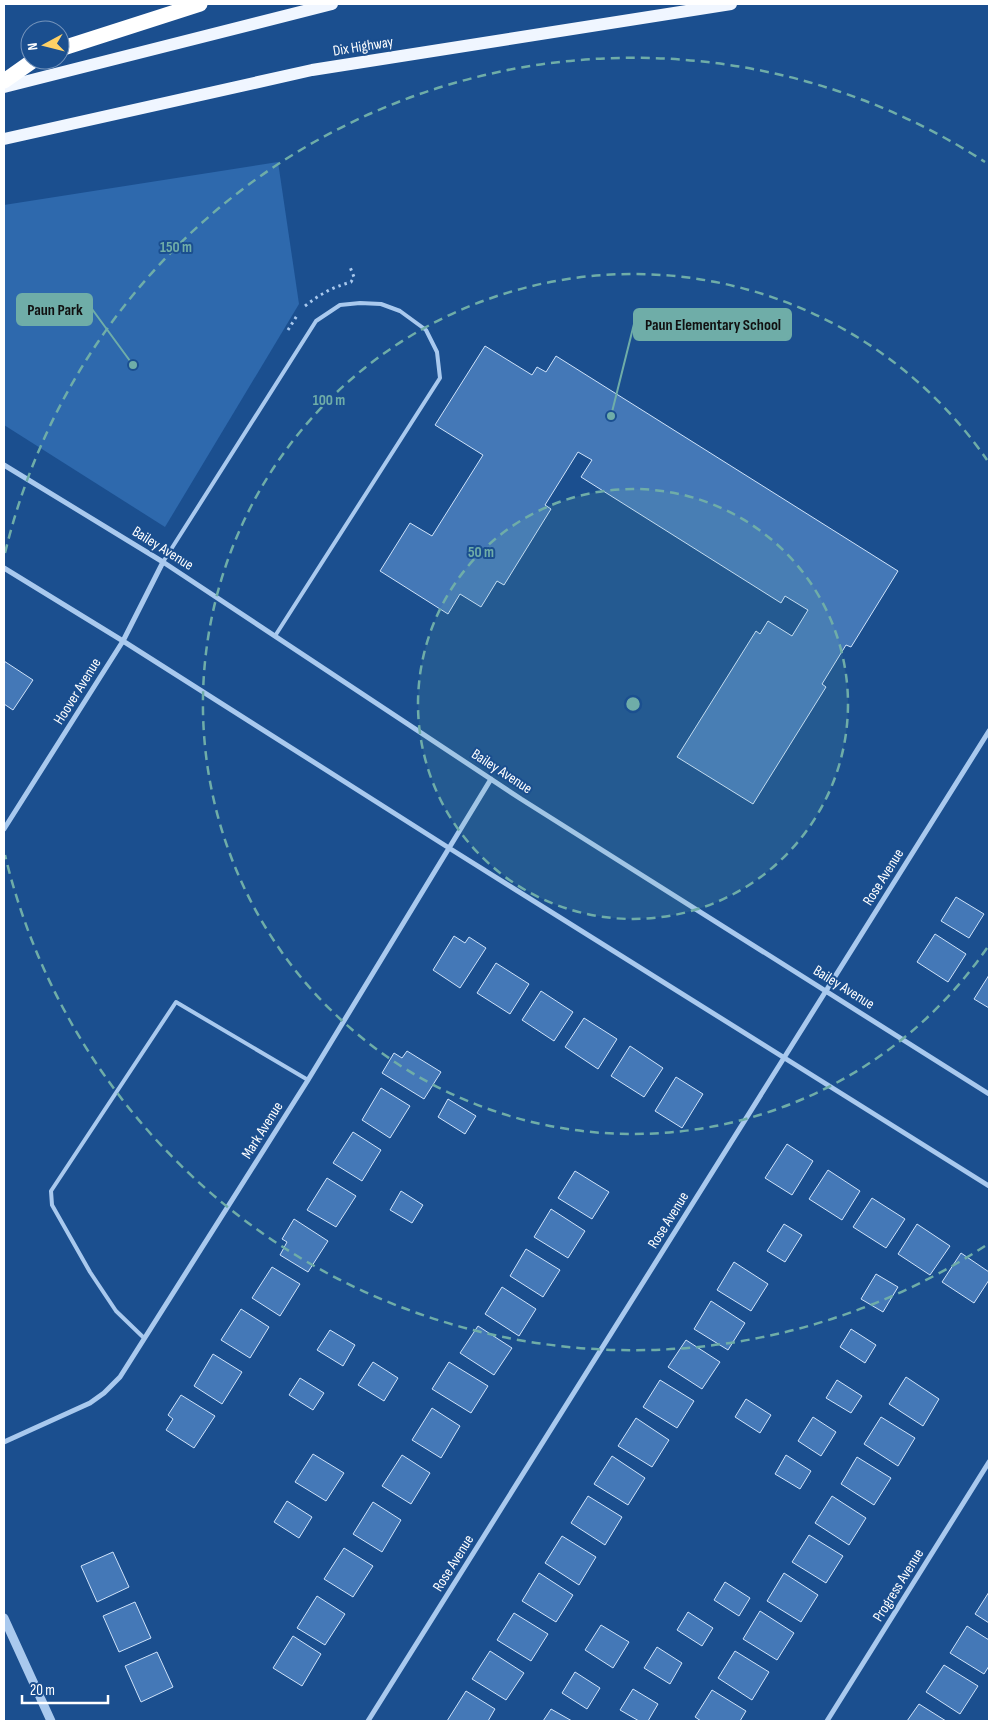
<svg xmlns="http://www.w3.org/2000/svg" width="993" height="1725" font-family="'Sofia Sans Condensed',sans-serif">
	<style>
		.green { fill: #2e69ad }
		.building { fill: #4478b7; stroke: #cfe3fa }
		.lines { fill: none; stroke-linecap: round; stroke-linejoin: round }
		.path { stroke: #a9c9ee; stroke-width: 3; stroke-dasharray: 2.5 4; stroke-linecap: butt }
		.service { stroke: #a9c9ee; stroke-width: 4 }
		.minor { stroke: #a9c9ee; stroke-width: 5 }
		.tertiary { stroke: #a9c9ee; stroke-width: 9 }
		.primary { stroke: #f0f6ff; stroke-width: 12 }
		.motorway { stroke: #fff; stroke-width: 15 }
		.ring { fill: none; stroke: #6fada8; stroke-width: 2.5; stroke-dasharray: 9 6 }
		.labels { text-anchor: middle; stroke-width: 4; stroke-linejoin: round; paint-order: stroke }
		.street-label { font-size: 15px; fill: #fff; stroke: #1b4f8f }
		.centre { fill: #6fada8; stroke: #1b4f8f; stroke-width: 2.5 }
		.ring-label { font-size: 15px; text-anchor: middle; font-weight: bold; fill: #6fada8; stroke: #1b4f8f; stroke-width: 4; stroke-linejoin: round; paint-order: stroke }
		.leader { fill: none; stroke: #6fada8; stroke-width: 2 }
		.callout-dot { fill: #6fada8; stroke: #1b4f8f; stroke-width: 2 }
		.callout { fill: #6fada8; stroke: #6fada8; stroke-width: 2 }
		.callout-label { font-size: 16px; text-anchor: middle; font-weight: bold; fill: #111 }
	</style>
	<rect width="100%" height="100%" fill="#1b4f8f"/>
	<path class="green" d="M278,162l21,142 -134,223 -161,-102v-220z"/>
	<path class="building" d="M485,346l47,29 5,-8 9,5 10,-16 342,215 -47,76 -5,-2 -24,39 4,3 -73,117 -76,-47 79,-126 4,3 8,-13 24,15 16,-26 -23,-14 -4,7 -200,-126 11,-17 -14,-8 -33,53 6,4 -47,76 -7,-4 -16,26 -21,-13 -12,20 -68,-43 30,-48 22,13 51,-81 -48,-30z
		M4,661l29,19 -20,30 -9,-6z
		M956,897l28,17 -15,24 -28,-17z
		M935,934l31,20 -18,28 -31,-20z
		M454,936l11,7 4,-6 17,11 -26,40 -27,-18z
		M496,963l33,21 -19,30 -33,-21z
		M989,975v33l-15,-9z
		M541,991l32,21 -19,29 -32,-21z
		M584,1018l33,21 -19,30 -33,-22z
		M630,1046l33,22 -19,29 -33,-21z
		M407,1051l34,21 -17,27 -42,-26 12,-20 8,5z
		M676,1077l27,17 -21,34 -27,-17z
		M381,1088l29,18 -20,32 -28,-18z
		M448,1099l28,17 -11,18 -27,-17z
		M353,1132l28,18 -19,31 -29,-18z
		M787,1144l26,17 -21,34 -27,-17z
		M828,1170l32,21 -18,29 -33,-21z
		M575,1171l34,21 -17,27 -34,-21z
		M327,1178l29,18 -20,31 -29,-17z
		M401,1191l22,14 -11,18 -22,-13z
		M872,1198l33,21 -19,29 -33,-21z
		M551,1209l34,22 -17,27 -34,-21z
		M294,1219l34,22 -20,31 -28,-17 7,-13 -5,-3z
		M784,1224l18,11 -17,27 -18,-11z
		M917,1224l33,22 -20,29 -32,-21z
		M526,1249l34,21 -17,27 -33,-21z
		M961,1253l28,19v8l-15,23 -32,-21z
		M734,1262l34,22 -17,27 -34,-21z
		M272,1267l28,17 -20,32 -28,-18z
		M876,1274l22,13 -15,25 -22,-13z
		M502,1287l34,22 -17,27 -34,-22z
		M711,1301l34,22 -17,27 -34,-21z
		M241,1309l28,18 -19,31 -29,-18z
		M478,1326l34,22 -18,27 -34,-22z
		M851,1329l25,16 -11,18 -25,-16z
		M330,1330l25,15 -12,21 -26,-16z
		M686,1340l34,22 -18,27 -34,-22z
		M213,1354l29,18 -20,32 -28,-18z
		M373,1362l25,16 -14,23 -26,-16z
		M449,1362l39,24 -17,27 -39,-24z
		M906,1377l33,22 -16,27 -34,-22z
		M300,1378l24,15 -11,17 -24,-15z
		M660,1380l34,21 -17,27 -34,-21z
		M837,1380l25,16 -11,17 -25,-15z
		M181,1395l34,21 -21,32 -28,-18 7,-11 -5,-4z
		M746,1399l25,16 -11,18 -25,-16z
		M432,1408l28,18 -19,32 -29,-18z
		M813,1417l23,15 -15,24 -23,-15z
		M881,1417l34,21 -17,28 -34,-22z
		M636,1418l33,22 -17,27 -34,-21z
		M313,1454l31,19 -18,28 -31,-19z
		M402,1455l28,18 -19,31 -29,-18z
		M786,1455l25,16 -11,18 -25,-15z
		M612,1456l33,22 -17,27 -34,-21z
		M857,1457l34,21 -17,27 -33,-21z
		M588,1496l34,21 -17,28 -34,-22z
		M832,1496l34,22 -17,27 -34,-22z
		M287,1501l25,16 -13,21 -25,-16z
		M373,1502l28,18 -19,32 -29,-18z
		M809,1535l34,21 -17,27 -34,-21z
		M562,1536l34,21 -17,28 -34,-22z
		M344,1548l29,18 -20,31 -29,-18z
		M113,1552l16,35 -32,15 -16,-36z
		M539,1573l34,22 -17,27 -34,-21z
		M784,1573l34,22 -17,27 -34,-21z
		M725,1582l25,16 -11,18 -25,-16z
		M989,1592v31l-14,-9z
		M317,1596l28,18 -20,31 -28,-17z
		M135,1602l16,36 -32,14 -16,-36z
		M760,1611l34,22 -17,27 -34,-21z
		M688,1612l25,16 -11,18 -25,-16z
		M514,1613l34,21 -17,27 -34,-21z
		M601,1625l28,17 -16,26 -28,-18z
		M967,1626l22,14v26l-5,8 -34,-21z
		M293,1636l28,18 -19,32 -29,-18z
		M657,1647l25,16 -12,21 -26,-16z
		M490,1651l34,22 -18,27 -34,-21z
		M735,1651l34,21 -17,28 -34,-22z
		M157,1652l16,35 -32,15 -16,-36z
		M944,1665l34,21 -18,28 -34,-22z
		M575,1672l25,16 -13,21 -25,-16z
		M633,1689l25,15 -10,17h-9l-19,-11z
		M712,1690l34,21 -6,10h-39l-6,-4z
		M466,1691l29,18 -7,12h-41z
		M919,1704l27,17h-39z
		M551,1709l21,12h-29z"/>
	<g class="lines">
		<path class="path" d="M305,306c15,-12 28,-19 46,-24l3,-5 -4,-10
			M288,330l10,-16"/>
		<path class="service" d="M163,562l153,-241 24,-16 20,-2 21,1 19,7 26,19 11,22 3,26 -165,258
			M144,1338l-28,-27 -26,-39 -38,-67 -1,-14 125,-189 132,78"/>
		<path class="minor" d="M4,465l159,97 358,237 468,295
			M4,568l119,73 326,207 540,338
			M4,829l119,-188 40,-79
			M4,1442l86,-39 14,-10 16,-16 188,-297 183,-301
			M368,1721l621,-990
			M827,1721l162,-259"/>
		<path class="tertiary" d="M4,1618l47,103"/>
		<path class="primary" d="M4,87l328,-83
			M4,139l308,-69 419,-66"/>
		<path class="motorway" d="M60,49l140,-45
			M4,81l30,-21"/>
	</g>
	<circle cx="633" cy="704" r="215" fill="#6fada8" fill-opacity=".12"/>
	<g class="ring">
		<circle cx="633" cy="704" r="215"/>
		<path d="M987 948A430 430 0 1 1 987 460"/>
		<path d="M985 1246A646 646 0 0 1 5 855M5 553A646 646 0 0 1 985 162"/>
	</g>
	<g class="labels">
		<g class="street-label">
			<text transform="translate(363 46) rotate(-9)" y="5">Dix Highway</text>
			<text transform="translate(163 548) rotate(32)" y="5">Bailey Avenue</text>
			<text transform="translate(77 691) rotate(-58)" y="5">Hoover Avenue</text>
			<text transform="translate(502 771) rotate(33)" y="5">Bailey Avenue</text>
			<text transform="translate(883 877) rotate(-58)" y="5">Rose Avenue</text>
			<text transform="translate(844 987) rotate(32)" y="5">Bailey Avenue</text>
			<text transform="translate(262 1130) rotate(-58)" y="5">Mark Avenue</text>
			<text transform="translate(668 1220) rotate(-58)" y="5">Rose Avenue</text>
			<text transform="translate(453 1563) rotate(-58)" y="5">Rose Avenue</text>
			<text transform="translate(898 1585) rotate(-58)" y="5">Progress Avenue</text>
		</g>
	</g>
	<circle cx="633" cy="704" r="8" class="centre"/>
	<g class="ring-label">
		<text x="176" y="252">150 m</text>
		<text x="329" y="405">100 m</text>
		<text x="481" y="557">50 m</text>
	</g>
	<path class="leader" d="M133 365L92 309M611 416L634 324"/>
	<g class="callout-dot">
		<circle cx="133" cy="365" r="5"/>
		<circle cx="611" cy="416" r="5"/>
	</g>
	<g class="callout">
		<rect x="17" y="294" width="75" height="31" rx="5"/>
		<rect x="634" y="309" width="157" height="31" rx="5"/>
	</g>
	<g class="callout-label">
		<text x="55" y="315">Paun Park</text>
		<text x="713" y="330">Paun Elementary School</text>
	</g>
	<rect width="993" height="1725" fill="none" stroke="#ffffff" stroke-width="10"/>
	<g transform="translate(45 45) rotate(263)"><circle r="24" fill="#1b4f8f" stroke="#7695bc"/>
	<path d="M0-4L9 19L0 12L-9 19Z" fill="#ffd166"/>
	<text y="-8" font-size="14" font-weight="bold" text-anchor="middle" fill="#ffffff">N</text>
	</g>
	<path d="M22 1695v8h86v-8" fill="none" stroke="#ffffff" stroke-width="2.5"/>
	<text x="30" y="1695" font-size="15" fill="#ffffff" stroke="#1b4f8f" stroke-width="4" paint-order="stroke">20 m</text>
</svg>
